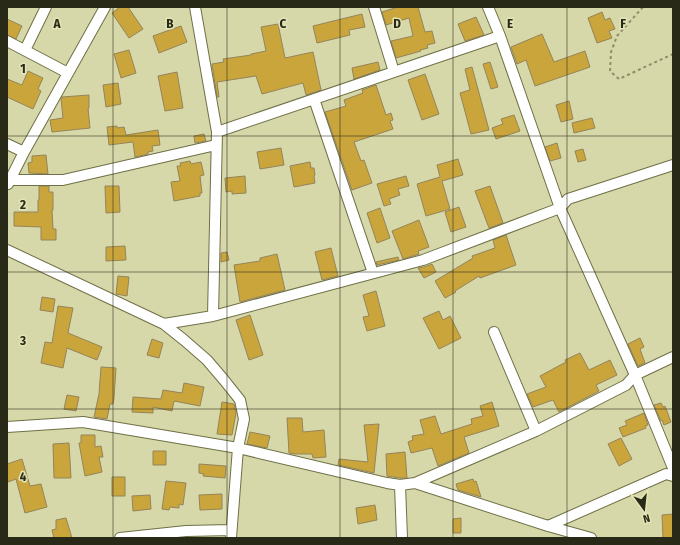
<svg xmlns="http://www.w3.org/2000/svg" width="680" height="545" font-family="'Fira Sans Condensed',sans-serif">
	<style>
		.building { fill: #caa53c; stroke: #94845a }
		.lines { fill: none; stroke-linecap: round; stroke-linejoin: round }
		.minor-casing { stroke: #6f7046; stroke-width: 12 }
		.path { stroke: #8c8e6b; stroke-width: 2; stroke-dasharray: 3 3; stroke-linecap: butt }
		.minor { stroke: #fff; stroke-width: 10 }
		.grid { fill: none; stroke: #282917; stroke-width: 1; stroke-opacity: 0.55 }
		.grid-label { font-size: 13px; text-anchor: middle; font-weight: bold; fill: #282917; stroke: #e3e5b6; stroke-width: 3; stroke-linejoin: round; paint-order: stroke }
	</style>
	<rect width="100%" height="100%" fill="#d6d8a9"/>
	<path class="building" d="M120,7h8l15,22 -14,9 -17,-25z
		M398,7h20l7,25 7,-1 3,12 -8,2 1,3 -8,2 1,1 -25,7 -5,-17 22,-5 -4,-18 -23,7 -4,-13z
		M602,12l3,8 5,-2 5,11 -6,2 3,7 -15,5 -9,-25z
		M362,14l3,13 -16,3 1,5 -33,8 -4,-17z
		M476,17l8,18 -19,6 -7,-17z
		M7,19l15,7 -6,13 -9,-4z
		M278,24l7,34 28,-6 8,38 -15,5 -3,-12 -41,11 -6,-18 -39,6 2,15h-2l-5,-33 12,-2 -1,-3 28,-4v-1l15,-3 -5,-24z
		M181,26l6,16 -28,11 -6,-17z
		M542,34l12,28 31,-11 5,16 -55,19 -9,-26 -9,4 -6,-17z
		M129,50l7,23 -15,5 -7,-24z
		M378,62l2,8 -26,9 -2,-11z
		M490,62l8,25 -7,2 -8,-25z
		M472,67l17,63 -18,4 -11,-41 10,-3 -5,-21z
		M28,71l15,7 -5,11 3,2 -8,18 -26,-12v-18l15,6z
		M177,72l6,36 -18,3 -7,-35z
		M425,74l14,40 -17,6 -14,-40z
		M118,83l3,21 -15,3 -3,-22z
		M376,85l10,30 5,-2 2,7 -3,1 3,8 -39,13 7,19 3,-1 8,23 -20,7 -27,-78 21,-6 -2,-6 19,-7 -1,-3z
		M89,95v13h-1l2,20 -38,4 -2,-12 13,-2 -2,-19 1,-2z
		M569,101l4,18 -12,3 -5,-17z
		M514,115l6,16 -24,8 -4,-11 11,-4 -2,-5z
		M592,118l3,10 -21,5 -2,-10z
		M117,126v2l7,-1 2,8 32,-5 2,15 -8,1 1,5 -5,1v2l-13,3 -2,-15 -24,3 -2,-18z
		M204,134l2,7 -11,2 -1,-7z
		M557,143l4,15 -11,3 -5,-14z
		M281,148l3,17 -24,4 -3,-17z
		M583,149l3,11 -8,2 -3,-11z
		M46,155l2,19 -19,-1 -1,-10 4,-1v-6z
		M458,159l5,16 -21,6 8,28 -24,7 -9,-32 23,-7 -3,-12z
		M190,161l1,3 10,-2 3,13 -4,1 2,17h-2v3l-26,5 -3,-19 9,-1 -3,-15h4l-1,-3z
		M310,162l1,6h3l1,7 -1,1 1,7 -21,4 -4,-21z
		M245,176l1,17 -14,1v-3l-6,1 -1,-14z
		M406,176l3,10 -11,3 2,6 -11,4 2,5 -7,2 -7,-22z
		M39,186h10v6h4v18h-1l1,19h3v11h-15v-13l-27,-1v-14h24v-12h1z
		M105,186h14l1,26 -14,1z
		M490,186l13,37 -14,5 -14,-37z
		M459,207l7,20 -15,5 -6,-20z
		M380,208l10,30 -13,5 -10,-30z
		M419,220l10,27 -11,4 1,3 -16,5 -11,-28z
		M506,235l10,30 -36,13 -1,-2 -24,15 1,1 -11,6 -10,-17 38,-23 -1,-2 23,-8 -2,-8z
		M125,246l1,14 -20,1v-14z
		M331,248l7,28 -16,4 -7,-28z
		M227,252l2,8 -8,2v-9z
		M277,254l8,36 -45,12 -6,-37 26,-4v-3z
		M398,257l1,3 -22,5 -1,-3z
		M432,264l4,8 -12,6 -6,-10 6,-1z
		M118,276l11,1 -2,19 -11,-2z
		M376,291l9,35 -18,5 -4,-14 6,-1 -6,-21z
		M42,297l13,2 -2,13 -13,-2z
		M58,306l15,2 -5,25 34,14 -5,13 -30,-12 -4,20 -22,-5 4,-21 7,1z
		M439,311l4,9 7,-4 11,22 -22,11 -16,-31z
		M250,315l13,40 -14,5 -13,-40z
		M640,338l4,9 -4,2 5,14 -7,3 -10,-22z
		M152,339l11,4 -4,15 -12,-3z
		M580,353l9,17 21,-10 7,15 -21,10 3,6 -40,21 -6,-12 -20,7 -6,-13 19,-7 -6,-11 26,-14 -1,-2z
		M101,367l15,1 -2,30 -1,6h-3l-3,15 -13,-2 5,-23z
		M184,383l20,4 -4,19 -26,-5 -2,10 -19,-4v6l-21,-1 1,-15 28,2 2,-9 19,3z
		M67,395l12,2 -3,14 -12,-2z
		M222,402l12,2 2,9 -4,22 -15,-1z
		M492,402l7,24 -35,11 5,16 -31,13 -6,-18 -21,5 -3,-11 5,-2 -1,-4 12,-2 -4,-14 15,-4 6,18 31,-10 -1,-5 12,-3 -3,-10z
		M661,403l2,4 2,-1 6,16 -7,3 -2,-5 -1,1 -7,-16z
		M644,413l4,12 -3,1 1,2 -23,9 -4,-9 8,-3 -2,-4z
		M287,418h15l1,14 21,-2 2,27 -13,1 -1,-4h-18l-5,-1z
		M379,424l-5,49 -36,-8 1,-6 29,3 -4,-37z
		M250,432l20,4 -3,12 -20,-4z
		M81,435h14v12l6,-1 2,11h-4l3,15 -17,4 -6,-33h2z
		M621,438l11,21 -13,7 -11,-22z
		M69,443l2,35h-17l-1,-34z
		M153,451h13v14h-13z
		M405,452l2,26h-7l-13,-2 -1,-22z
		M22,459l8,27 11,-2 6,23 -22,6 -9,-34 -8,3 -1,-5v-13z
		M199,464l27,2 -1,12 -22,-2 1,-2 -5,-1z
		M112,477h13v19h-13z
		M473,479l1,3 2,-1 5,16 -23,-7 -2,-6z
		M166,481l20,2 -3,22 -4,-1v4l-9,-1 -1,3 -7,-1z
		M222,494v15l-22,1 -1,-15z
		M150,495l1,14 -18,2 -1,-15z
		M375,505l2,15 -19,4 -2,-16z
		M673,514v24h-10l-1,-23z
		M66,518l6,20h-18l-2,-8 4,-1v-9z
		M461,518v15h-8v-14z"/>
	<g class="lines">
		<defs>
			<path id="minor" d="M195,7l22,125 -4,184
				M374,7l20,65
				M7,41l61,32
				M25,50l21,-43
				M314,99l59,174
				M217,132l283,-96
				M7,144l17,8
				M673,165l-105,34 -8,9 75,167 38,93
				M10,180h53l153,-35
				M8,184l16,-32 81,-145
				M7,250l157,74 20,16 23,20 17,20 16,20 4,19 -6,29 -7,90
				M164,324l49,-8 210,-56 137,-52 -60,-172 -12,-29
				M494,332l42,99
				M7,427l76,-5 155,26 149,35 13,2 15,-2 121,-52 90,-46 9,-10 38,-18
				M415,483l133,43 43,12
				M400,485l2,53
				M548,526l118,-52 7,2
				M120,538l66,-7 45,-1"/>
		</defs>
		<use href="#minor" class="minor-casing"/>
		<path class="path" d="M643,7l-26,29 -6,16 -1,19 9,8 54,-25"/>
		<use href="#minor" class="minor"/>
	</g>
	<path class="grid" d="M113,7v531M227,7v531M340,7v531M453,7v531M567,7v531M7,136h666M7,272h666M7,409h666"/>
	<g class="grid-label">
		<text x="57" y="28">A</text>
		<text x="170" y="28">B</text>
		<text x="283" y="28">C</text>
		<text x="397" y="28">D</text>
		<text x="510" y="28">E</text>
		<text x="623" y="28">F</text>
		<text x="23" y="73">1</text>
		<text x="23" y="209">2</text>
		<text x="23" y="345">3</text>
		<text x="23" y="481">4</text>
	</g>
	<rect width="680" height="545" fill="none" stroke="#282917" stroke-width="16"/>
	<g transform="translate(644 509) rotate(165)" stroke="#e3e5b6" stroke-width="3" paint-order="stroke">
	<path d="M0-3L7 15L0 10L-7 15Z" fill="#282917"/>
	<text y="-6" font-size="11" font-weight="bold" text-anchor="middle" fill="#282917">N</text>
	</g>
</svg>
